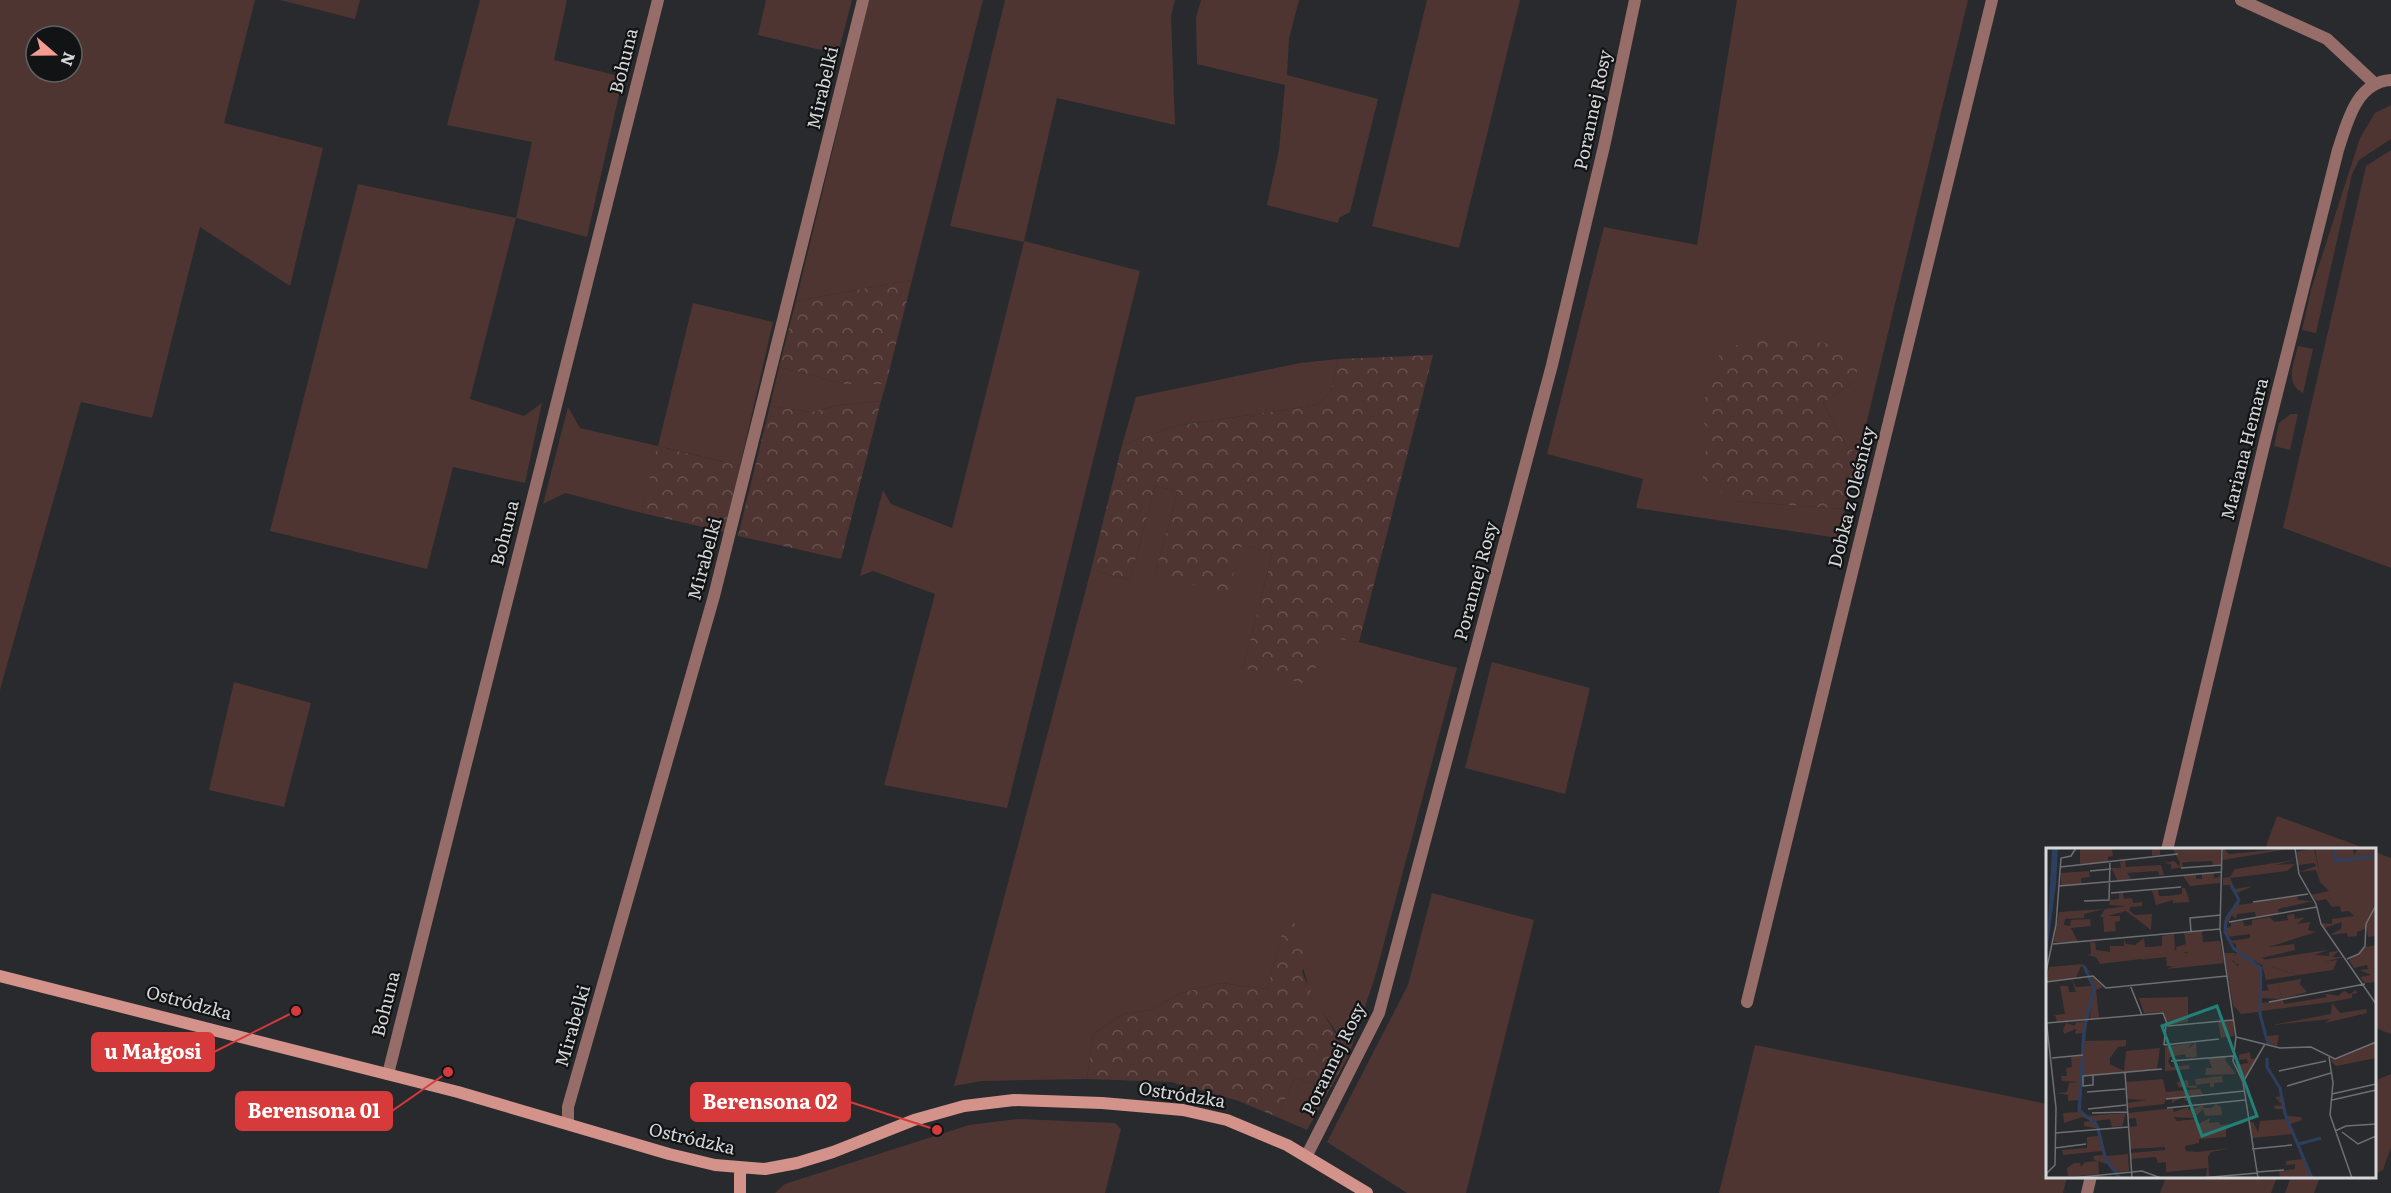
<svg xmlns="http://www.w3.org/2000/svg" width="2391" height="1193" font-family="Literata,serif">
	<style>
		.green { fill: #4e3532; fill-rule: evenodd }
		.forest { fill: url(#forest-crowns) }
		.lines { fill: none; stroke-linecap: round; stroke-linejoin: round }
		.street { stroke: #966d68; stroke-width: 12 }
		.secondary { stroke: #d3928a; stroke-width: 12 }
		.labels { text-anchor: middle; stroke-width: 4.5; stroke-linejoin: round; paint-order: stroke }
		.street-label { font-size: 18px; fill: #d6d7d9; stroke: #121314 }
		.inset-river { fill: none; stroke: #2d3f5e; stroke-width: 3 }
		.inset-road { fill: none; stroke: #6e6f72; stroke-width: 1.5 }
		.view { fill: #238079; fill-opacity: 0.15; stroke: #238079; stroke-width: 3 }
		.inset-edge { fill: none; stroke: #d6d7d9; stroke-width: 3 }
		.leader { fill: none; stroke: #d63a3a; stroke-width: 2 }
		.callout-dot { fill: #d63a3a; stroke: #121314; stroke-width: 2 }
		.callout { fill: #d63a3a; stroke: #d63a3a; stroke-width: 2 }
		.callout-label { font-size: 20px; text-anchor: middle; font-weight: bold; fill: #fff }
	</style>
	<defs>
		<pattern id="forest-crowns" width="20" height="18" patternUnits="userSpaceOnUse" patternTransform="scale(1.5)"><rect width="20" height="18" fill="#4e3532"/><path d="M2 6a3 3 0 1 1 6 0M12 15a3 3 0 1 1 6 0" fill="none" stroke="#67524f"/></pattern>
	</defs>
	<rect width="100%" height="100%" fill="#292a2d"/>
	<path class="green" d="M0,0h255l-31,123 99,25 -33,138 -90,-59 -48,191 -71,-16 -81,288zM36,36h36v36h-36z
		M280,0h80l-5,19z
		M480,0h87l-13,60 69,17 -36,160 -71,-19 -46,181 54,17 18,-13 -17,80 -72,-16 -26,102 -157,-38 88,-347 158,34 16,-76 -85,-17z
		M766,0h86l-14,54 -80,-19z
		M869,0h114l-71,280 -116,21z
		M1005,0h170l-4,16 4,109 -118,-27 -33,143 116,30 -133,537 -123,-23 51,-191 -62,-23 -13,5 23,-86 8,14 61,24 72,-286 -74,-16z
		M1201,0h98l-10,39 -2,36 91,24 -28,113 -11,6 -1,5 -71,-18 12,-55 6,-65 -88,-21 -1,-46z
		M1427,0h93l-61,248 -87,-22z
		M1737,0h231l-109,454 -12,-7 -24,-44 32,-22 -147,47 26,73 111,8 -7,29 -202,-30 7,-29 -96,-25 57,-227 93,18z
		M2391,105v34l-32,21 -7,14 -36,159 -14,-3 9,-40 49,-152 15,-25z
		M2391,150v418l-108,-40 83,-362z
		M693,303l80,19 -33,144 -82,-20 -16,67 -77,-20 -22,11 25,-97 12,21 78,18z
		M2298,346l15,3 -10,44c-19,-10 -9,-30 -5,-47z
		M1338,359l-7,32 -13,14 -143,21 -53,19 14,-48 164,-34z
		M779,367l66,17h41l-5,17 -40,4 -31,7 -40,-6z
		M2291,414h7l-8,36 -16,-4 5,-23z
		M1155,486l23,5 -23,84 87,-30 31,7 -30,116 83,-32 33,6 98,26 -82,309 -27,80 -13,-27 -24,-34 -23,-83 -21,76 -47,-6 -41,11 -27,16 -29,4 -30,20 -6,45 -105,2 -28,5 137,-516 39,10z
		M1492,662l98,26 -25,106 -100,-26z
		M234,682l77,21 -27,104 -75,-17z
		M2277,816l90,33h-102z
		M2375,852l16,6v176l-16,-6z
		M1432,893l102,27 -68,273h-59l-80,-51 81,-157z
		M1755,1045l292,59 1,72 19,1 -4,16h-344z
		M2391,1074v73l-8,23 -8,4v-89l4,-6z
		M1295,1078l35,11 -23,41 -30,-13z
		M1019,1119l96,4 6,6 -16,64h-330l10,-9 184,-59z
		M2166,1177v-1l111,1 -6,16h-111z
		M2291,1177v-1l29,1 -6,16h-29z"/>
	<path class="forest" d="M912,280l-26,104h-41l-66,-17 17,-66z
		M1760,338l65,5 34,19 -4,19 -32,22 24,44 12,7 -14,55 -111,-8 -31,-23 5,-50 -9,-11 22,-67z
		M1433,355l-74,287 -33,-5 -16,48 -67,-17 30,-116 -31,-7 -14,48 -73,-18 23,-84 -23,-5 -25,94 -39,-10 31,-125 53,-19 143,-21 13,-14 7,-32z
		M881,401l-40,158 -103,-23 32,-130 40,6 31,-7z
		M657,446l83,20 -16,66 -82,-19z
		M1288,912l26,46 -12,13c11,31 32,56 46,86l-18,32 -35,-11 -18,39 -38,-16 -68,-19 -84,-3 6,-45 30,-20 29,-4 27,-16 41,-11 47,6z"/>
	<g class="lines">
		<path class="street" d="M2241,0l86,39 47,44
			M2167,850l98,-409 73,-291c9,-27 18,-68 53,-70
			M1747,1002l245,-1002
			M388,1074l270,-1074
			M568,1122v-15l146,-511 149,-596
			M1307,1155l72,-142 173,-648 53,-223 30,-142
			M2087,1193l4,-17"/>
		<path class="secondary" d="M0,976l458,116 211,62 46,11 50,4 32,-6 36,-11 81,-32 50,-14 50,-6 88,3 81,7 44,10 60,25 80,48
			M740,1168v25"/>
	</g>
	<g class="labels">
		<g class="street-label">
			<text transform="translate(624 61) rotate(-76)" y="6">Bohuna</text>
			<text transform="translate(823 88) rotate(-77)" y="6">Mirabelki</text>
			<text transform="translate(1593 110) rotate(-78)" y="6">Porannej Rosy</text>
			<text transform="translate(2245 449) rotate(-76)" y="6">Mariana Hemara</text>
			<text transform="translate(1852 497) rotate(-76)" y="6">Dobka z Oleśnicy</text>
			<text transform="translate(505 533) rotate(-76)" y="6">Bohuna</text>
			<text transform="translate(705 559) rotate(-75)" y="6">Mirabelki</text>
			<text transform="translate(1476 581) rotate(-75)" y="6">Porannej Rosy</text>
			<text transform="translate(189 1003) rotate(15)" y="6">Ostródzka</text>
			<text transform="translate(386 1004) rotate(-76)" y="6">Bohuna</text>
			<text transform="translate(573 1026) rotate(-74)" y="6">Mirabelki</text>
			<text transform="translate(1334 1059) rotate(-64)" y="6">Porannej Rosy</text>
			<text transform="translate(1182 1095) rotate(9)" y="6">Ostródzka</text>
			<text transform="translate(692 1139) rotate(13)" y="6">Ostródzka</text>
		</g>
	</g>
	<g transform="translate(2046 848)">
		<rect width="330" height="330" fill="#292a2d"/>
		<path d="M34,0h32l1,8 -5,1v5l-28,2zM106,0h69v16l-8,1 -1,-4 -25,1 -5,1 1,4 -12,2v-5l-7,-1 10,-2 5,5 1,-3 -7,-14 -13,1v5l-8,1zM177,0l6,6 65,-6 -71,12zM268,0l6,28 -5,-28h38l1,7 4,-7h18v56l-6,8 6,-7v31l-8,1 -1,-9 -10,4v4l-9,1 -1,-4 -18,2 12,-6 1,-7 -18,6 -3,-5 11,1v-5l22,-3 -5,-5 -8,1 -1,-6 -8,1 -6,-8 -9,2 -6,-6 18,-4 -9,-9 -4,-12 -17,2 17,-6 -2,-3 -16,2 -1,-13zM249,12l-20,5 20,-1 -8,7 -57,7 5,11 18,-3 -16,7 3,7 -1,5 58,-9 1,4 15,1 -35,8 1,5 -23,3 -1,-5 -18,2 -1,5 -4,-4 -7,13 6,-1v-5l12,-1 1,5 8,-1v-5l18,-3 4,5 14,-2 -1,-5 7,-1 1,5 10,-2 -8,7 13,-2 -2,8 8,2 -47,15 25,-3 1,6 -34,8 -16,-14 -1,-5 6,-1v-4l-22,3v4l-4,-9 1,-13 14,-19 -8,-15h-8v-7l7,-1 5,-8zM79,13l1,6 35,-2 3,10h-5l-1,-4 -31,2 4,5 -13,3 -7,-13h10l-1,-6zM43,23l1,6 -9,1 1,7 -21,1v-13zM156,25h12v5l5,-1 1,-4v10l-30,3 -7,-10 13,-2v5h6zM136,40h3l5,14 -17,1v-3l-17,5 -4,-15h6l1,6h9l14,-2zM73,45h4l1,6 8,-1 1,5 9,-1v4l-12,1v4l5,4 17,-1 -1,16 -25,-19 -18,5h12v5l-5,1 1,9 -12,1 -1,-15h-3l5,-8 21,-3 -17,-1 1,-5 9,-1zM58,61l-20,5v4l-19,1 -1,6 6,1 1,-6 19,-1 1,7 -20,2 7,14h-24l5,-30zM156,83l1,11 17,-1 4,22 -57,6 23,-10 -3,-7 -10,1 -1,-6 10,-3 -2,-11zM128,86l1,16 -9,6 -66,8 -4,-7 -9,-2 4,-1 -1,-12h5l1,8 14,2v-6h14v-7l2,5 9,1 9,-7 1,9h5l12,-1v-10zM186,96l30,24v35l21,-3 1,4 43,-7 -2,-3h3l10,2 6,-5 6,3 6,-4 1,3 -5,1v4l-21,4 -70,9 5,25 13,-1 -2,11 -9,-2 -10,-32 -17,2 -8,-9 -9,-52h12l-5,6 6,7 12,-7zM330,97v37l-11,1 -5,-6 11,-2 -11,-5 8,-1 -1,-4 -13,3 -5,-8 16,-13zM281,102l-12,5 14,1v-4l10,-1 -7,6h12l-20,5 13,-2 -4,10 -35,5 -26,-8 -10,-7zM37,116l10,11 -12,-9 -5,12 -30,4 3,-15zM47,129l-4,42 -32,3 -2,-7 10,-1 -5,-28h8l1,6h7l-4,-12 4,7 16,-1 -3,-7zM255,131l-1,5 7,8 -25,7 -4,-16zM142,149v25l-20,3 -4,-13 -20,1 -5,-15zM286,155l8,10 26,-4 1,4 -42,10 5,-4 -58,6 59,-11zM41,173l-2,20 41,-1v6l-8,1 -8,11v6l14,7 2,-20 34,-3 -3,21 -75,7 -1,37 6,3 39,-3 -4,13 -10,1 -2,-8 -14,2 4,8 -16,-3v-4l7,-1 -9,-4 -18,6 -1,-10 15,-1v-12l-10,1v-6l-11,-2 10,-1 2,-9 10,-1 -17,-1 -1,-5h6l-1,-8 6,-1 -1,-10 10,-2 1,-22 -7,1 1,-5 -12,5 -1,-4 3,-7 9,3 1,-4zM187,173l1,15 -13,2 -3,-16zM150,194l1,15 -11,1 -1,-4 -15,3 -2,4 3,6 18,-2 1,4 -25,2v-24l27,-4 -4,6zM330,194v16l-40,8 -6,-6zM204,204l1,7 7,-1 -14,22 -9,-15 13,-2 -1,-4 -8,1v-5zM182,208l-3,4 11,14 -31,1 1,-7h6l-4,-10zM176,228l1,6 -9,1v4h-4v-4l-14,2 1,3 -19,-1 -1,-5 11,-2 1,6 7,-1 -1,-6zM117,231l3,13 34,-3 3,5 -13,2 1,4 -6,1 -1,-5 -12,7v-5l-6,1 -2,5 -36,4 -1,-5 20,-3 -20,-1 -1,-17zM237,248l4,20 14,1 1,3 -12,4 22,54h-36l4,-1 -1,-6 16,-2v-5l-9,1v-4l16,-2 -9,-25 -41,4 -4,-16h5l5,10 2,-11 26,-2 -3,-10h-8l-1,-3 8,-1 -7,-8zM170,256l5,3 1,8 -17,1 -2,-7 -9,9 -21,-1 4,4 20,-2 1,5 12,-6 -1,5 10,-1 1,3 26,-2 -20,4v10l-27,2v4l-14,3 1,5 11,1 34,-4 -20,4 -3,5 1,19h-3l1,-8 -41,4v-10l-8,1 -2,-6 -25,2 -1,-6 35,-3v-3l-35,2v-22l7,-1 -1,-8 -8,1v-6l45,-5 1,4 14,-5v3l15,-5 1,3h8zM54,282l6,26 22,-2 1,17 -15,1 -7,-8 -13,-4 -1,-4 10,-1 -1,-4 -39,4 -1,-5 25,-2v-11l11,-1zM52,313l1,13 -31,3 -1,-9 7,-5h6l1,4 4,-5z" fill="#4e3532"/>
		<path d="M129,102l18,5 -4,6 -15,5h-7l-1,-9 -26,3zM192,105l9,1 -2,3 4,-2 13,10 -12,-6 -2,6 -15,-1 2,-2 -5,-4zM47,129l10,10 -7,3 3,28 -9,1z" fill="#4e3532"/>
		<path d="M198,91l28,28 26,8 -32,5 -4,-15 -26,-15v-6l-6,-3zM232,135l4,16 -21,-1 1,-7 7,-1 -3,-5z" fill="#4e3532"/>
		<path d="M6,0h6l-2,36 -10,75z" fill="#2d3f5e"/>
		<path class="inset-river" d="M288,0l2,13 40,-5M180,71l13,-19 -8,-15M180,72l-1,12 9,17 27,19 -1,46 8,30M38,118l10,23 -10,41 -5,80 18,15 9,35 14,18M221,210v9l13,21 5,26 27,64M253,296l22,-6"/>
		<path class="inset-road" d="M176,0l-2,81 16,108 -3,24 10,21 15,96M249,0l4,26 17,30 5,20 55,80M14,19l118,-13M135,20l41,-3M44,23l21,-2M13,38l163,-14M65,45l70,-6M38,53l25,-1 1,-37M207,54l55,-8M183,74l88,-15M145,84l-1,-14 31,-3M7,96l167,-15M301,111l12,-5 6,-8 1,-22 10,-19M0,124l10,-47 5,-67 10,-2 5,-8M0,134l47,-6 13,12 121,-12M84,137l12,30M223,154l96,-18M0,170l10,90 -1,57 -9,9M1,175l116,-10 5,13 65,-6M190,189l44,11 31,-1 24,12 41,-17M118,197l55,-6M118,197l2,-20M283,209l4,26 -3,32 22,63M6,210l31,-3M125,213l62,-5M233,223l47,-10M79,224l7,106M47,227v10l-10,1v-10l79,-7M197,234l22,-38M241,238l44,-13M41,244l38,-3M286,246l44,-10M120,251l78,-8M286,252l44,-10M121,260l78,-8M42,261l38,-4M46,265l35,-1M289,283l11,-5 30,-2M296,284l16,12 18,-8M9,285l73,-6M9,300l31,-4M206,301l40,-4M211,324l27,-2M25,330l71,-7 19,7M155,330l56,-5"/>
		<path class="view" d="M171,158l40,110 -55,20 -40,-110z"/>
		<rect width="330" height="330" class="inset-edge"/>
	</g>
	<path class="leader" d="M296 1011L214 1052M937 1130L850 1102M448 1072L392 1111"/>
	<g class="callout-dot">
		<circle cx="296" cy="1011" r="6"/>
		<circle cx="937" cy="1130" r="6"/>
		<circle cx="448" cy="1072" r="6"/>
	</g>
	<g class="callout">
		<rect x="92" y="1033" width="122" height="38" rx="6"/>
		<rect x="691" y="1083" width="159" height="38" rx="6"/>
		<rect x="236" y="1092" width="156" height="38" rx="6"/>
	</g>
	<g class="callout-label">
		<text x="153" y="1059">u Małgosi</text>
		<text x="770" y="1109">Berensona 02</text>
		<text x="314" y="1118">Berensona 01</text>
	</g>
	<g transform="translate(54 54) rotate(110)"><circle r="28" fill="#121314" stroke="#606163" stroke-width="1.5"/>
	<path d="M0-4.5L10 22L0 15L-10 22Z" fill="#f59c92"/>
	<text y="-9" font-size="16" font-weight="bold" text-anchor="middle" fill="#d6d7d9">N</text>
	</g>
</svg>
